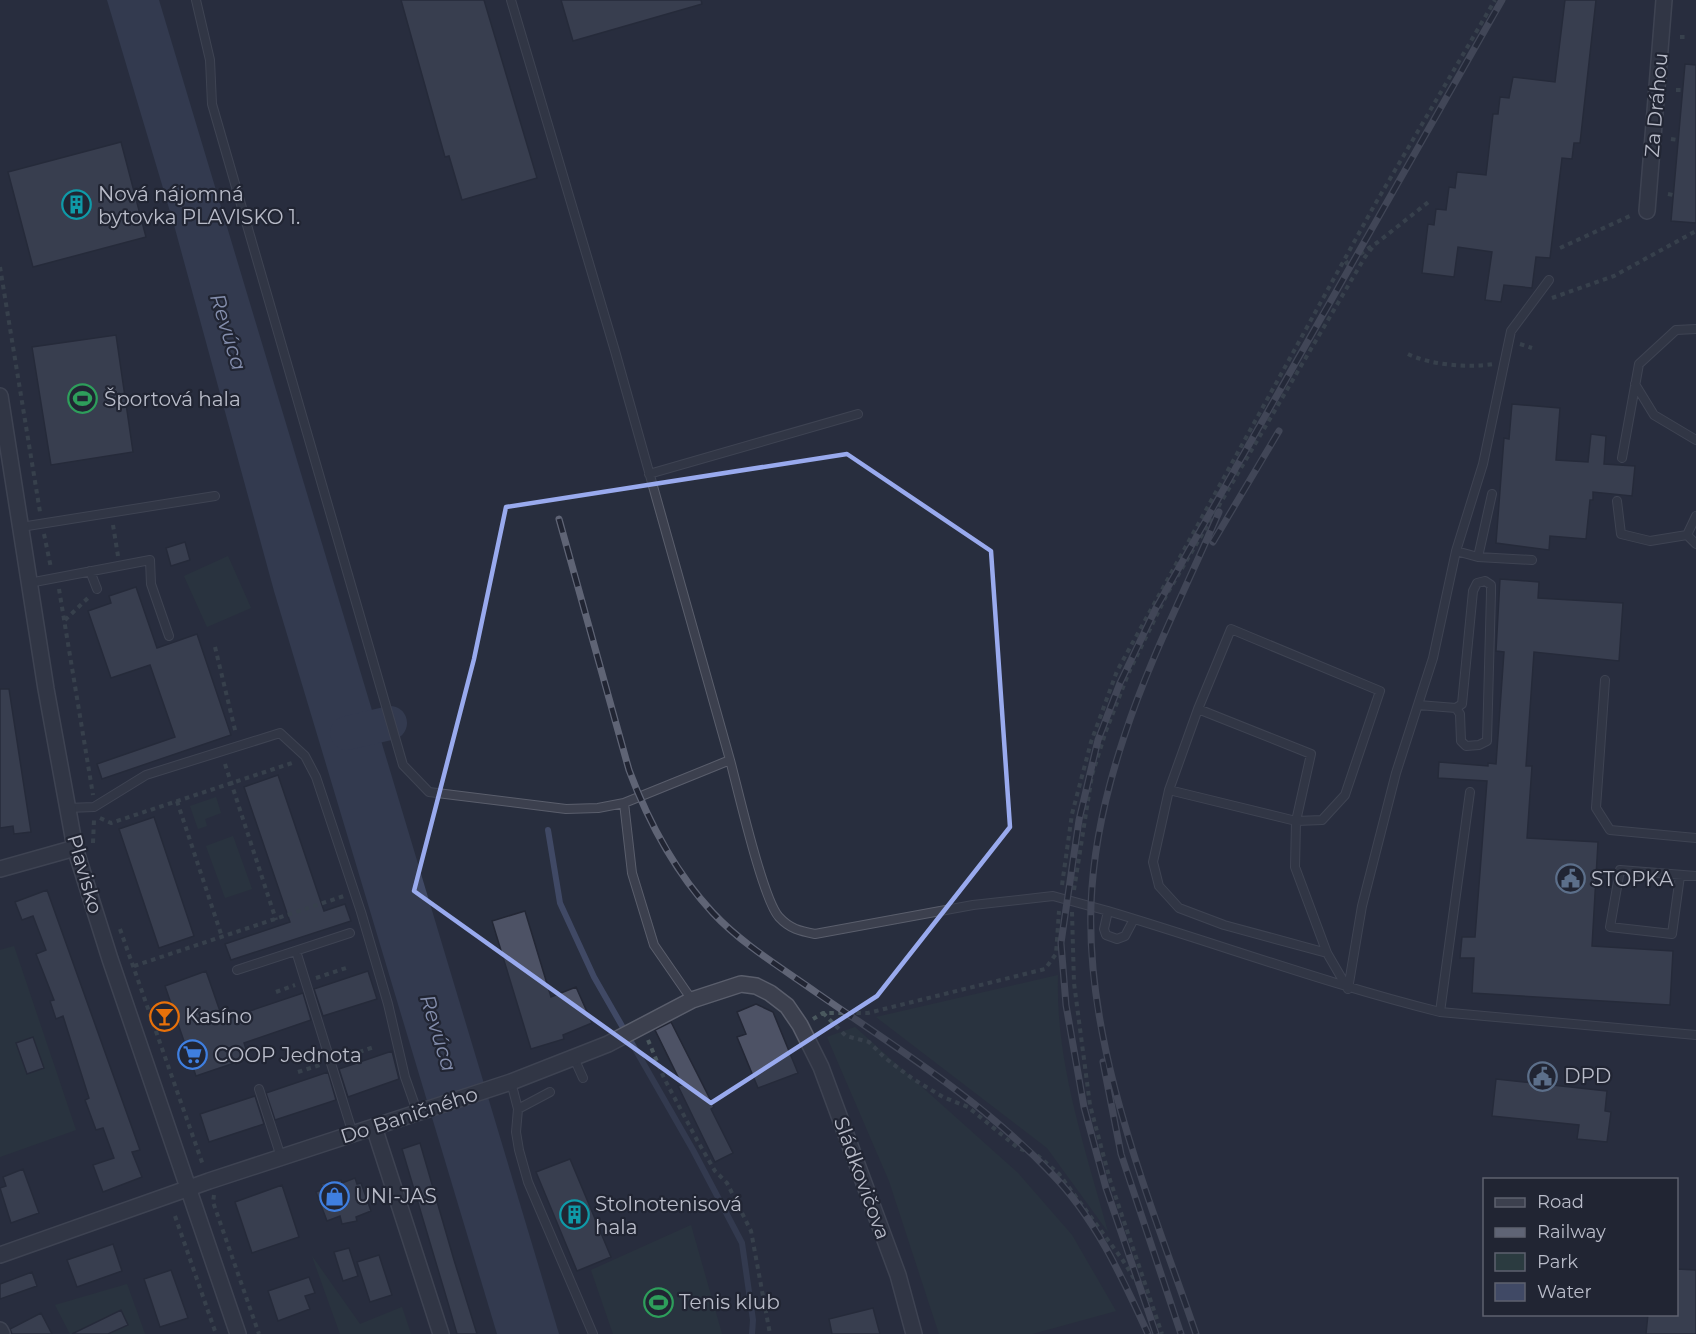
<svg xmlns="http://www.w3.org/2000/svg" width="1696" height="1334" font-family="Montserrat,sans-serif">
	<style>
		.green { fill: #2b3b40 }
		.water { fill: #404965 }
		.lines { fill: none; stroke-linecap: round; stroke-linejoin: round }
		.stream { stroke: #404965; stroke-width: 6 }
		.river { stroke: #404965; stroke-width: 34 }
		.building { fill: #4d5265; stroke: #232735; stroke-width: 1.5 }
		.service-casing { stroke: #5a5e6c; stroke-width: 10 }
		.minor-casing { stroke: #5a5e6c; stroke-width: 18 }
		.path { stroke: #4a585e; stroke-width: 4; stroke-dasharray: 4.5 4.5; stroke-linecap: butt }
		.service { stroke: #3c404e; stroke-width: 8 }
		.minor { stroke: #3c404e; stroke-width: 15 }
		.rail-casing { stroke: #5f6475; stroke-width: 7 }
		.rail { stroke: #212533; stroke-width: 4.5; stroke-dasharray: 14; stroke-linecap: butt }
		.marked { fill: none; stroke: #9ae; stroke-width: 4.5; stroke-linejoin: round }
		.labels { text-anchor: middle; stroke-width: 4.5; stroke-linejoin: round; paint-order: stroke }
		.street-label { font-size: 20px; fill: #b9bcc9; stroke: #212533 }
		.poi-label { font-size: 20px; fill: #b9bcc9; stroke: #212533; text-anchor: start }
		.water-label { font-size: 21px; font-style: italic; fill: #848ead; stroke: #212533 }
	</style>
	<rect width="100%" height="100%" fill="#282e3e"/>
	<path class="green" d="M228,556l23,52 -44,19 -23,-51z
		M216,797l5,16 -16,6 2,7 -9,3 -8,-23z
		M233,836l19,53 -27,9 -19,-52z
		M14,946l62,184 -76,27v-207z
		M1058,975c-3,87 27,173 50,257l-61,-84 -171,-131z
		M855,1027l163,146 54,62 44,76 -84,23h-93l-50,-153 -62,-144z
		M691,1225l31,109h-109l-22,-64z
		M312,1256l48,68 42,-17 9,27h-71z
		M127,1284l18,50h-75l-15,-29z"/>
	<path class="water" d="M107,0h52l400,1334h-62l-223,-743 -100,-366z"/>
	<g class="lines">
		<path class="stream" d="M548,830l12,73 34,74 99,173 49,93 11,77 -1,14"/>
		<path class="river" d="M347,733l43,-10"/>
	</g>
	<path class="building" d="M401,0h83l53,178 -75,22 -13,-44 -4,1z
		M561,0h140l1,4 -129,37z
		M1565,0h31l-16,143h-6l-2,16 -10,-1 -12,100 -14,-1 -4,31 -28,-3 -3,17 -16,-2 7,-48 -34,-5 -4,30 -32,-4 6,-49 6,1 2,-16 10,1 3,-23 6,1 2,-16 29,3 7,-61h5l2,-17 9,1 4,-21 42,5z
		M1685,64l11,1v158l-25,-2z
		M121,142l25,95 -113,30 -25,-95z
		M116,335l17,117 -82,13 -19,-118z
		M1512,404l48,4 -4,52 32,2 3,-28 15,2 -2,28 31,2 -3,30 -39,-4v8h-3l-4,39 -36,-3 -1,14 -53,-7 8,-105 5,1z
		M185,542l5,18 -19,6 -5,-18z
		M1500,579l39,3 -1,16 85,5 -4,58 -85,-9 -8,114h6l-5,72 71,4 -6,104 81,5 -3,54 -198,-12 2,-35h-14l2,-21h13l12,-156 -49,-3 1,-16 49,4v-3l8,1 8,-112 -8,-1z
		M136,587l21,61 40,-14 34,101 -129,44 -5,-15 78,-27 -25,-72 -39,13 -23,-67 23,-8 -2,-7z
		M0,689h9l22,143 -17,2 -1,-8 -13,2z
		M278,775l46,136 21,-7 6,17 -120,39 -6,-16 65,-22 -46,-135z
		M154,817l40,119 -35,12 -40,-119z
		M47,890l93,260 -8,2 10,25 -39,15 -10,-27 21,-7 -11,-30 -7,2 -11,-30 4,-2 -26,-82 -7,3 -6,-18 4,-1 -18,-46 10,-4 -13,-34 -11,4 -7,-18z
		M525,911l26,86 25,-10 16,36 -29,12 1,4 -33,10 -39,-128z
		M206,971l17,49 80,-27 8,27 -67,23 5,15 -53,18 -31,-90z
		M368,971l9,28 -54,17 -9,-27z
		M756,1004l17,8 25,61 -40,15 -21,-51 9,-3 -9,-22z
		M671,1022l43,85 -3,2 22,44 -18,9 -37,-76 4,-1 -27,-55z
		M33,1037l11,31 -17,6 -11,-31z
		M392,1051l7,28 -51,18 -9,-28z
		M328,1072l8,28 -61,20 -9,-27z
		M1496,1079l111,12 -2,20 6,1 -4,30 -30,-3 2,-14 -87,-9z
		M255,1096l9,28 -55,18 -9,-28z
		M420,1143l34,117 23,74h-20l-9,-31 -46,-154z
		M570,1159l41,98 -34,14 -41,-99z
		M23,1169l16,44 -28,10 -11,-35 6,-2 -3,-9z
		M355,1178l2,6 4,-1 10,28 -15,6 1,4 -15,3 -2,-8 -13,5 -11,-29 7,-3 -2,-5 20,-4 1,3z
		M282,1185l17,52 -47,16 -17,-51z
		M113,1244l9,27 -45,16 -10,-27z
		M349,1248l9,28 -15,5 -9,-29z
		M379,1255l13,40 -22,7 -13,-40z
		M1677,1269l19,1v64h-50l2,-20h29z
		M171,1270l17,48 -28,9 -16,-48z
		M32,1272l5,14 -37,13v-15z
		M309,1277l6,16 -10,3 5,13 -32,12 -10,-30z
		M873,1308l7,26h-48l-3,-15z
		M121,1310l7,15 -20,9h-36z
		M41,1313l11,21h-40l-2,-5z"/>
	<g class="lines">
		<defs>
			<path id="service" d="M196,0l14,60 2,44 191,661 26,27 137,17 32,-1 26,-5
				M511,0l104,351 115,409 -106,43 8,70 22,72 38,55
				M1635,384l19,31 42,25
				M1622,458l17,-94 37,-34 20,-1
				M649,474l209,-60
				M1617,501l4,33 29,7 37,-6 9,-19
				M21,527l194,-31
				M1687,535l9,9
				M1456,551l22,6 14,-63
				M1478,557l54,3
				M90,571l7,18
				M29,583l121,-23 1,24 18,52
				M1605,680l-9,128 14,22 86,8
				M1418,705l38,3 4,6 1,27 5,5 13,-1 8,-4 4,-148v-8l-6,-4 -8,2 -4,8 -11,113 -6,4
				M730,760c8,30 33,140 49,157 11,12 21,14 36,17l158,-29 80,-9 55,15
				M1169,790l127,31 26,-1 23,-25 35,-104 -149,-62 -33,80
				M1470,792l-30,220 256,23
				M67,808l27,-1 52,-32 134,-42 25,23 11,21 45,135 27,92 17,73 13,37
				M1680,876l-8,58 -62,-7 10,-57 76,6
				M1134,919l-9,17 -8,3 -11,-4 -2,-6 4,-18c111,33 219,73 332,101
				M296,951l57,183
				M1327,953l-103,-28 -45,-17 -20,-22 -6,-24 16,-72 29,-81 113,45 -15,67 -1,46 32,86 21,36
				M237,970l113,-37
				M1348,989l14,-83 34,-133 37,-115 23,-107 27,-87 28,-133 38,-51
				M574,1058l9,20
				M511,1082l7,27 -2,23 3,18 9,32 65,152
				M259,1089l22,68
				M518,1109l32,-17"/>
			<path id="minor" d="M1647,211l17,-211
				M0,396l46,293 29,159 35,111 128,375
				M0,869l75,-21
				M374,1127l67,207
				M0,1255l209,-74 302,-99 97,-38 84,-44 49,-16 15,2 14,7 17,13 13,19 21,42 77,208 16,59
				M0,1330l2,4"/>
		</defs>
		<use href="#service" class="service-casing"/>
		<use href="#minor" class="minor-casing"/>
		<path class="path" d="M1680,37h7
			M1676,90h6
			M1671,139l7,1
			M1668,194l5,1
			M1560,248l72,-33
			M1345,264l33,-22 53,-42
			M0,267l40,245
			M1552,298l62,-22 82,-45
			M1520,344l12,4
			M1408,354c22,11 61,14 85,10
			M113,525l5,31
			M44,534l7,34
			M59,589l34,206
			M65,620l25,-24
			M215,647l21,87
			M225,764l51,156
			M177,801l45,136
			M100,818l11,5 184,-61
			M93,843l1,-23
			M1062,885l10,-71 19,-72 26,-71 257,-465 121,-206
			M1074,890l18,-115 14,-44 23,-59 38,-78 198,-337 10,-13
			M1072,912l2,71 16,122 20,75 52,154
			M120,929l83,236
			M134,966l210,-70
			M316,978l33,-11
			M276,992l19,-7
			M823,1013l23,23 23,6 16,16 28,21 30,18 25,10 50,41 19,7 22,19 63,85 26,42
			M813,1019l10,-6h45l177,-44 11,-15 3,-43
			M648,1040l16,38 33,62 18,31 12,12 24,48 19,103
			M342,1058l32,-11
			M298,1072l22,-7
			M214,1195l-1,7 46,132
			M175,1216l41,118"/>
		<use href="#service" class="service"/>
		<use href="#minor" class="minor"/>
		<defs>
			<path id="rail" d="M559,519l70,251c19,51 47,103 84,143 30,32 69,55 104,80 81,56 165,108 233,179 45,45 72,105 98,162
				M1213,542l66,-111
				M1103,1062l18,92 60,180
				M1156,1334l-50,-146 -22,-81 -18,-102 -5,-62 18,-123 19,-80 22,-57 36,-75 346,-608
				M1196,1334c-46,-134 -110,-285 -105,-429 2,-57 15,-114 33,-168 25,-77 63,-151 95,-225"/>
		</defs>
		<use href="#rail" class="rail-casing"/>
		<use href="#rail" class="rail"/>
	</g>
	<path d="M0 0H1696V1334H0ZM847,454l144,97 19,276 -133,169 -166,107 -297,-212 60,-232 32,-152z" fill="#282e3e" fill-opacity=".55" fill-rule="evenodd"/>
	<path class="marked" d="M847,454l144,97 19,276 -133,169 -166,107 -297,-212 60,-232 32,-152z"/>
	<defs>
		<symbol id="building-ring" viewBox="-11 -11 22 22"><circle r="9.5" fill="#212533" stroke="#0f9aa8" stroke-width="1.5"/><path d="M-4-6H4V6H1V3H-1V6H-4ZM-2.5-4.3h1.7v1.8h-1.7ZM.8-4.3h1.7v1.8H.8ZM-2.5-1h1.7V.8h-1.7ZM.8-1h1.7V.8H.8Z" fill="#0f9aa8"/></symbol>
		<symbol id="stadium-ring" viewBox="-11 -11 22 22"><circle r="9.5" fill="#212533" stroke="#2e9e5b" stroke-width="1.5"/><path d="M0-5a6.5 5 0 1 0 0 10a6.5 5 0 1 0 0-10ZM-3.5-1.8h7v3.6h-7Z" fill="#2e9e5b"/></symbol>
		<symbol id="civic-ring" viewBox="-11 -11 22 22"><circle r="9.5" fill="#212533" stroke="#5c6f8a" stroke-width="1.5"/><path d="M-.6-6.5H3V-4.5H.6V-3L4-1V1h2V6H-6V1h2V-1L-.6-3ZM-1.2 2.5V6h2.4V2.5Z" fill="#5c6f8a"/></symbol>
		<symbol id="bar-ring" viewBox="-11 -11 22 22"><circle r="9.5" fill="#212533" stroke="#e8710a" stroke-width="1.5"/><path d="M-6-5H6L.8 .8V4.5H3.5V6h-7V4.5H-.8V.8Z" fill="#e8710a"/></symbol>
		<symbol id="supermarket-ring" viewBox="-11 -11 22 22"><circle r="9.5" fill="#212533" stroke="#3f7fe0" stroke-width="1.5"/><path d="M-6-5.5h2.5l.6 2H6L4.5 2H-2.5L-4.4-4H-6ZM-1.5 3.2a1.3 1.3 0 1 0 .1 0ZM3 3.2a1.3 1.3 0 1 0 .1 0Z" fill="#3f7fe0"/></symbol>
		<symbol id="shop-ring" viewBox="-11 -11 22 22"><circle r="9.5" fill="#212533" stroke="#3f7fe0" stroke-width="1.5"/><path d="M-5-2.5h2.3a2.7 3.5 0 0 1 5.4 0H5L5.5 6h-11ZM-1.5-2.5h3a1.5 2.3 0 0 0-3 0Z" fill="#3f7fe0"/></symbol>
	</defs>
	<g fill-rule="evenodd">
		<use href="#building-ring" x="60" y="188" width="33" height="33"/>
		<use href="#stadium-ring" x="66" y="382" width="33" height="33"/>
		<use href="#civic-ring" x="1554" y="862" width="33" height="33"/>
		<use href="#bar-ring" x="148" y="1000" width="33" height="33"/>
		<use href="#supermarket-ring" x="176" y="1038" width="33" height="33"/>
		<use href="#civic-ring" x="1526" y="1060" width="33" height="33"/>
		<use href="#shop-ring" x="318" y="1180" width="33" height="33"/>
		<use href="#building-ring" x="558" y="1198" width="33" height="33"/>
		<use href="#stadium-ring" x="642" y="1286" width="33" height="33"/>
	</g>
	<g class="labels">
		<g class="street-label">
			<text transform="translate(1656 105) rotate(-85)" y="7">Za Dráhou</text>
			<text transform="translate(85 874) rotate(74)" y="7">Plavisko</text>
			<text transform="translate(409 1115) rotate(-18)" y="7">Do Baničného</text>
			<text transform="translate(862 1178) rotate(70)" y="7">Sládkovičova</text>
		</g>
		<g class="poi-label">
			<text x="98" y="201">Nová nájomná<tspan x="98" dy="23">bytovka PLAVISKO 1.</tspan></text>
			<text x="104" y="406">Športová hala</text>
			<text x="1591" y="886">STOPKA</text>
			<text x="185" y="1023">Kasíno</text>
			<text x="214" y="1062">COOP Jednota</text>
			<text x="1564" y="1083">DPD</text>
			<text x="355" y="1203">UNI-JAS</text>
			<text x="595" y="1211">Stolnotenisová<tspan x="595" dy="23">hala</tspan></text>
			<text x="679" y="1309">Tenis klub</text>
		</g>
		<g class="water-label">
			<text transform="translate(228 332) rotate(73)" y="7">Revúca</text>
			<text transform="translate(438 1033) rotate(73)" y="7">Revúca</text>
		</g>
	</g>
	<rect x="1483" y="1178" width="195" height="138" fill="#212533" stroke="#5e616f" stroke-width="1.5"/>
	<rect x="1495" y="1198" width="30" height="9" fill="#3c404e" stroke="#5e616f" stroke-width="1.5"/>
	<text x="1537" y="1208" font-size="18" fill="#b9bcc9">Road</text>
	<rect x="1495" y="1228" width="30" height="9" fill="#5f6475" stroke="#5e616f" stroke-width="1.5"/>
	<text x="1537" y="1238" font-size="18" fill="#b9bcc9">Railway</text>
	<rect x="1495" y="1253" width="30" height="18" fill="#2b3b40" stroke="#5e616f" stroke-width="1.5"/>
	<text x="1537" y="1268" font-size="18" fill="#b9bcc9">Park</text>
	<rect x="1495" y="1283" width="30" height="18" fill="#404965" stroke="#5e616f" stroke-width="1.5"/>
	<text x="1537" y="1298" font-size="18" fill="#b9bcc9">Water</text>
</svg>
